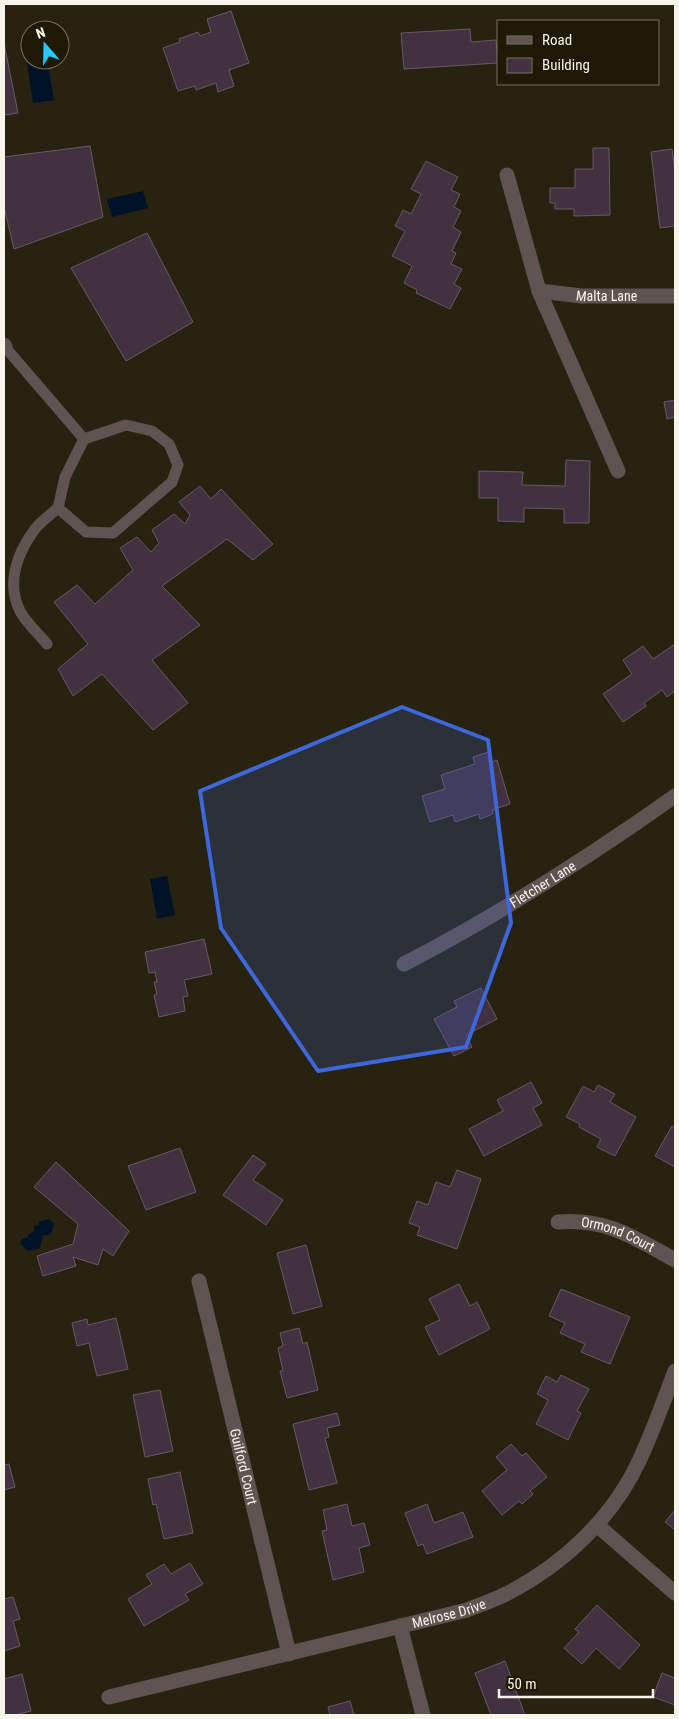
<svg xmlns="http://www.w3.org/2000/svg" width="679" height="1719" font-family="'Roboto Condensed',sans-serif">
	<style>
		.water { fill: #001227 }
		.building { fill: #423240; stroke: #695868 }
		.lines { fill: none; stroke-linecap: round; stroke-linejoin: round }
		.service { stroke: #5f5452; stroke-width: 11 }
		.minor { stroke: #5f5452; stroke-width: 15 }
		.marked { fill: #3e67da; fill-opacity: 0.2; stroke: #3e67da; stroke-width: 4; stroke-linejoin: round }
		.labels { text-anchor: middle; stroke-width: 4; stroke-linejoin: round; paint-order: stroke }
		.street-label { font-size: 14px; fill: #f7f4e8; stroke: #1e1a07 }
	</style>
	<rect width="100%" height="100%" fill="#282311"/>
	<path class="water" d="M42,60h5l7,40 -21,3 -6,-40z
		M143,191l5,17 -36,9 -5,-18z
		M167,876l8,39 -18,4 -7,-40z
		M49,1219l5,5 -3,10 -8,2 -3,12 -12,3 -8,-7 2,-5 5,-1 2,-4 5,-3v-5l5,-1v-3z"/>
	<path class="building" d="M231,11l18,52 -20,7 5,16 -16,6 -2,-9 -20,7 -1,-4 -17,5 -15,-43 17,-6 -1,-3 19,-7 2,4 11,-4 -4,-13z
		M470,29l1,13 25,-2 2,23 -94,6 -3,-36z
		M4,43l14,70 -14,2z
		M90,146l13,71 -89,32 -10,-42v-50z
		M593,148h16l1,67 -36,1v-7h-19v-6h-5v-15h25v-19h18z
		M672,149l3,22v55l-15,2 -9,-76z
		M426,161l32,16 -7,13 9,4 -6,13 7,4 -8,16 8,5 -9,19 4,2 -5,11 11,5 -8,15 7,4 -11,21 -34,-16 1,-3 -13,-7 8,-17 -20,-10 13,-25 -10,-5 8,-16 8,4 10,-20 -10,-5z
		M147,233l46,89 -67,39 -55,-93z
		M675,400v17l-8,2 -3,-17z
		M566,460l24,1 -1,62h-25v-14l-40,-1v14l-26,-1v-23h-19v-27l44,1 -1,13 43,1z
		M200,486l11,13 10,-10 52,55 -20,16 -26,-21 -65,47 38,39 -48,35 36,43 -35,27 -51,-56 -29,22 -15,-27 30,-25 -34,-42 23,-17 18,19 38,-34 -13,-22 17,-11 14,15 8,-9 -7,-13 22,-16 11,10 5,-9 -11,-13z
		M675,644v47l-8,6 -5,-7 -18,13 2,3 -23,16 -20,-28 29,-20 -9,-14 20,-14 10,13z
		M489,752l3,10 5,-2 13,44 -18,6 1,4 -13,5 -1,-5 -24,8 -2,-7 -23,7 -8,-26 23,-7 -4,-14 34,-11 -2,-7z
		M204,939l8,35 -28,6 4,16 -5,1 2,14 -26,6 -5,-22 3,-1 -3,-12h3l-2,-10 -6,1 -4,-21z
		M481,988l16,31 -31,16 6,12 -18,9 -20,-37 23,-12 -3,-6z
		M531,1082l11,21 -9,5 9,17 -58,31 -15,-27 34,-18 -6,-11z
		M598,1085l17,9 -5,8 26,15 -21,39 -18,-9 4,-8 -22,-12 1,-3 -14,-7 17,-31 11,6z
		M672,1126l3,2v39l-20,-11z
		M180,1148l16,44 -50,18 -18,-44z
		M253,1155l13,9 -13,16 30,20 -17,25 -43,-30z
		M56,1162l73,69 -16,25 -10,-7 -5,16 -25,-8 3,9 -33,10 -6,-20 36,-12 5,-20 -44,-37z
		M457,1170l24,9 -24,70 -40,-14 3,-8 -11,-4 8,-22 11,4 8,-23 14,5z
		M306,1245l16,61 -29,8 -16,-61z
		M459,1284l11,22 7,-4 13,27 -51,26 -14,-28 15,-7 -11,-21z
		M561,1289l69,28 -20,47 -29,-12 4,-8 -25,-11 5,-10 -16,-7z
		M116,1318l12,51 -31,7 -8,-33 -12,3 -5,-23 15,-4 1,6z
		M299,1328l4,16 4,-2 11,48 -31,8 -7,-27h3l-5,-23 5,-2 -3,-13z
		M561,1375l28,14 -12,22 4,2 -13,27 -32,-16 12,-24 -11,-6 9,-18 11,6z
		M160,1390l13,61 -28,6 -12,-62z
		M337,1413l3,12 -13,3 2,9 -4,1 12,45 -28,7 -16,-66z
		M511,1444l11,12 4,-3 21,24 -17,14 3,3 -11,10 -3,-3 -17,14 -20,-24 25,-21 -11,-13z
		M9,1464l6,23 -11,3v-25z
		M180,1472l13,61 -29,6 -8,-35 -3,1 -5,-26z
		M347,1504l5,22 12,-3 6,22 -11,3 5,24 -31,8 -11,-49 5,-1 -4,-20z
		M427,1504l7,19 29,-11 10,25 -46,17 -4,-10 -5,2 -13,-33z
		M675,1510v20l-10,-8z
		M190,1563l13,21 -18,10 4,6 -45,26 -16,-27 24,-15 -6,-9 18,-11 7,10z
		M13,1597l7,22 -7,2 7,25 -16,5v-52z
		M597,1605l43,40 -21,24 -23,-21 -14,16 -18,-16 15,-16 -4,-3z
		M505,1661l20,54h-34l-16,-42z
		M662,1673l13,5v27l-22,-8z
		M22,1674l9,37 -16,4h-11v-36z
		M350,1701l4,14h-24l-2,-8z"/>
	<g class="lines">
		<path class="service" d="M5,347l79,92 42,-14 26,6 17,13 9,21 -6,17 -59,51 -27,-1 -28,-24 7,-31 19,-38
			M47,644c-8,-10 -21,-21 -27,-33 -14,-28 -3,-58 15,-82 6,-8 15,-14 23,-21"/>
		<g class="minor">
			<path d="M507,175l32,116 79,180"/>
			<path id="s1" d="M539,291l43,5h93"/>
			<path d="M4,345l1,2"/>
			<path id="s2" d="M404,964c94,-49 185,-107 271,-168"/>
			<path id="s3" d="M558,1222c49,-4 77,16 117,38"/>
			<path id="s4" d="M199,1281l90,373"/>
			<path d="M597,1525l78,68"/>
			<path d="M400,1626l23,89"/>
			<path id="s5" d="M109,1697l358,-87c13,-5 27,-10 39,-16 57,-29 107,-76 134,-135 13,-28 24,-59 35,-88"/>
		</g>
	</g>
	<path class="marked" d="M402,707l86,33 23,183 -45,124 -148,24 -97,-143 -21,-137z"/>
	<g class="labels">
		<g class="street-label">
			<text dy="5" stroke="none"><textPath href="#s1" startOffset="68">Malta Lane</textPath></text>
			<text dy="5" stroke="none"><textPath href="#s2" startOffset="160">Fletcher Lane</textPath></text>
			<text dy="5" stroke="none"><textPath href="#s3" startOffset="62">Ormond Court</textPath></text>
			<text dy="5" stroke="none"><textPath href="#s4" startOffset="191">Guilford Court</textPath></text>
			<text dy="5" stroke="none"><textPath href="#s5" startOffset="350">Melrose Drive</textPath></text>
		</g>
	</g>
	<rect width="679" height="1719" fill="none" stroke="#f7f4e8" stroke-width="10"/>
	<rect x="497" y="20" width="162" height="65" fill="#1e1a07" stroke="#757161"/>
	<rect x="507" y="36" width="25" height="8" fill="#5f5452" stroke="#757161"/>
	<text x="542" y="45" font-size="15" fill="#f7f4e8">Road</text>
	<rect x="507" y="58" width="25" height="15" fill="#423240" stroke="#757161"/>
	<text x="542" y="70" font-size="15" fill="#f7f4e8">Building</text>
	<g transform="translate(45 45) rotate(340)"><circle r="24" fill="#1e1a07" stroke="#757161"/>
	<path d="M0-4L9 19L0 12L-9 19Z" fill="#27c8ff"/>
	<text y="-8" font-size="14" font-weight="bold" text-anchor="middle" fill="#f7f4e8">N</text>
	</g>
	<path d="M499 1689v8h154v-8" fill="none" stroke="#f7f4e8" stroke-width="2.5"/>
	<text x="507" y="1689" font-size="15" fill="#f7f4e8" stroke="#1e1a07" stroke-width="4" paint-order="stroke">50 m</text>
</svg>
